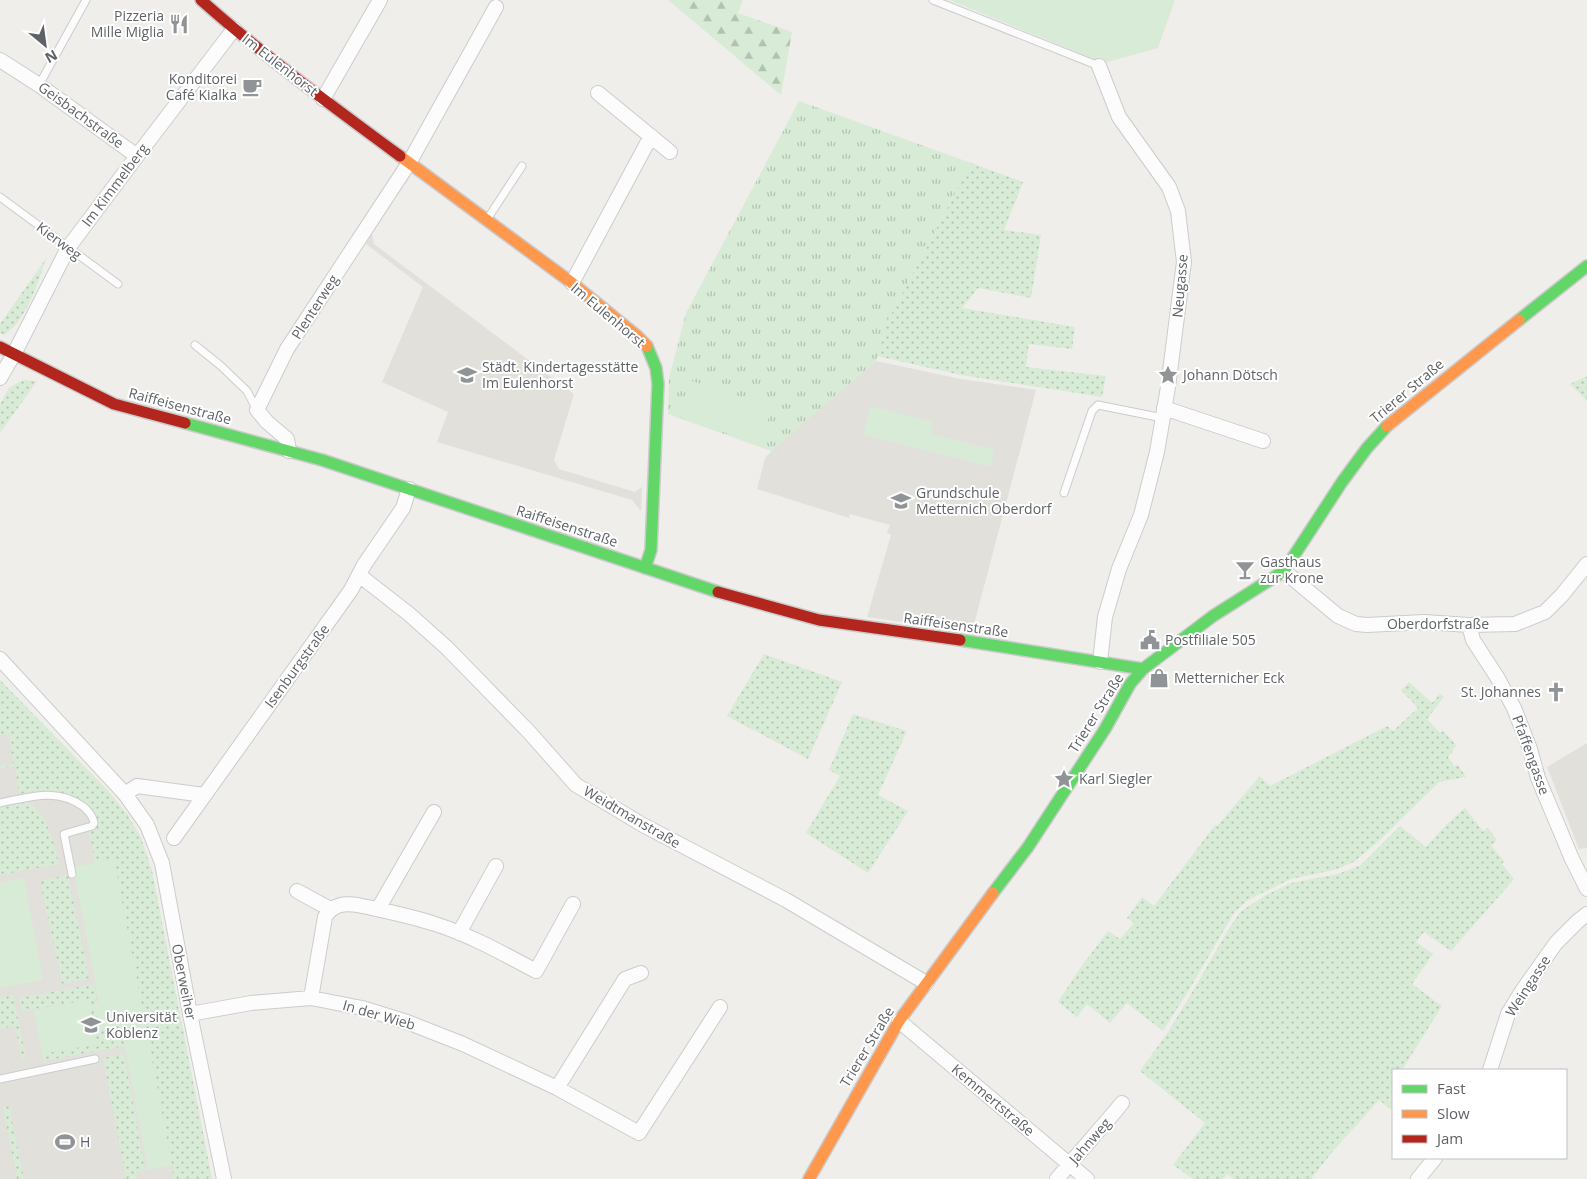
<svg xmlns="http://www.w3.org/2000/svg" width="1587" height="1179" font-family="'Open Sans',sans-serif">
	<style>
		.education { fill: #e2e0da }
		.grass { fill: url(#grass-dots) }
		.forest { fill: url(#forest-firs) }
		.park { fill: url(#park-tufts) }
		.pitch { fill: #d8ebd6 }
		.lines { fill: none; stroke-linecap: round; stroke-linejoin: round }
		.lane-casing { stroke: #cbcccc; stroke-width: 9 }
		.street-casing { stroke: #cbcccc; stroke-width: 16 }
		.fast-casing { stroke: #cacacb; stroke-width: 14 }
		.slow-casing { stroke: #cacacb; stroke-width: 14 }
		.jam-casing { stroke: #cacacb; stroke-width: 14 }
		.lane { stroke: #fdfcfc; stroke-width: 7 }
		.street { stroke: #fdfcfc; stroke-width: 14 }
		.fast { stroke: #63d668; stroke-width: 11 }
		.slow { stroke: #ff974d; stroke-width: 11 }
		.jam { stroke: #b3261e; stroke-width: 11 }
		.labels { text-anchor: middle; stroke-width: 4; stroke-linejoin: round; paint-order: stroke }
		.poi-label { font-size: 14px; fill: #5f6368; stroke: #fff; text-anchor: start }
		.street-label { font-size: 14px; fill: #5f6368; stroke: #fff }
	</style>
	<defs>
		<pattern id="grass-dots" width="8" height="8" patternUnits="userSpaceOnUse" patternTransform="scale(1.25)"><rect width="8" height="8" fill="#d8ebd6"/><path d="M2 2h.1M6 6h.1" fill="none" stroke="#b2c2b1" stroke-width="1.8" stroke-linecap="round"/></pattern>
		<pattern id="forest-firs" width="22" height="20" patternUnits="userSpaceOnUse" patternTransform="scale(1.25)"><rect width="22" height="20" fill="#d8ebd6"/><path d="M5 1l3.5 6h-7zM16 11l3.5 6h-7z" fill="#b2c2b1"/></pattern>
		<pattern id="park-tufts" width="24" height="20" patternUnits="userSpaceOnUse" patternTransform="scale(1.25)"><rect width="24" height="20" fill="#d8ebd6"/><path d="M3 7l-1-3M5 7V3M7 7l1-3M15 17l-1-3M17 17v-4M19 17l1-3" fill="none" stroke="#b2c2b1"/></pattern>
	</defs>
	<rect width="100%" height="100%" fill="#efeeea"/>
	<path class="education" d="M372,233l2,11 200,150 -20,66 5,9 76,23 7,-5 -1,24 -9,-11 -195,-58 11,-30 -66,-30 41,-95 -57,-43z
		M876,361l85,18 75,11 -64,242 -105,-15 24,-82 -4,-2 3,-8 -40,-11 -1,4 -92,-29 8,-31 14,-15z
		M0,680l109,112 18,22 14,24 11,33 60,308h-212z
		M1587,743v105l-8,1 -32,-82z"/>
	<path class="grass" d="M971,163l52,19 -19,48 37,5 -10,63 -53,-10 -16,20 113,19 -3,22 -43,-5 -3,23 80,9 -4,21 -141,-22 -84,-19 11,-36z
		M47,257c-9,24 -20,64 -43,78l-4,-2v-9z
		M1587,376v25l-17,-17z
		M23,380l14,1 -37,52v-29l9,-16z
		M764,654l78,28 -34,77 -81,-43z
		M0,680l109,112 18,22 14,24 11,33 60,308h-38l-60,-320 -19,4 -6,-31 7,-4c3,-9 -2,-15 -8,-21 -23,-20 -41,-16 -69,-13l-4,-28 -15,2v-2l13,-2 -4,-30 -9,1z
		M1409,682l23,21 8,-9 4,3 -17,22 13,14 3,-2 13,14 -5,9 -3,3 6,9 4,-1 8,12 -27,5 -59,58 -26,22 -20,8 -43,9 -43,21 -14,13 -45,77 -26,41 -36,-28 -17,20 -23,-19 -10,13 -19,-15 23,-35 27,-36 12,8 14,-16 -7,-5 15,-21 12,9 61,-81 2,1 43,-50 10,10 117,-60 6,5 25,-23 -17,-18z
		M853,714l54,17 -29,64 30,16 -40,62 -62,-40 34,-57 -11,-6z
		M25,801c21,7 30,44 34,63l-59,11v-69z
		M1465,808l18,23 5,-3 9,12 -6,5 13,16 -2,3 12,15 -63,72 -27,-19 -8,10 17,12 -21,30 30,22 -40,64h-9v41l-14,-11 -46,51 -22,28h-77l-7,-5 -4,5h-30l-20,-14 32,-42 -65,-52 28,-39 26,-43 34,-59 13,-19 25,-16 25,-12 47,-9 23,-9 39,-39 26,21 20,-22z
		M68,875l21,103 -27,6 -22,-103z
		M94,984l3,15h-3l5,25 21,-3 5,25 -81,15 -2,-7 54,-10 -9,-44 -65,11 -3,-13z
		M13,995l13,63 -4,1 -7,-33 -15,3v-31z
		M124,1054l21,116 -9,2 1,7h-11l-23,-121z
		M9,1106l15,73h-7l-14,-72z"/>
	<path class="forest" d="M668,0h75l-5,13 54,19 -11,63z"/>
	<path class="park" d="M799,101l172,62 -83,157 -12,41 -105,90 -103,-37 1,-36 17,-65z"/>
	<path class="pitch" d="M949,0h226l-17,48 -54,15z
		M692,381l80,26 -12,37 -80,-26z
		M871,406l62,16 -3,12 65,16 -5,16 -127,-31z
		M114,859l58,306 -24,5 -28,-149 -21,4 -5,-22 5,-2 -26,-134z
		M24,878l19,102 -43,8v-105z
		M88,1000l8,44 -54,10 -8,-44z"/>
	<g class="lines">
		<defs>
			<path id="lane" d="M933,0l166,66
				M39,85l47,-85
				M0,197l118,87
				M486,221l36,-55
				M195,345l26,21 26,25 10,19
				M1064,493l28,-82 6,-6 65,13
				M0,803c30,-6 57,-16 84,4 5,5 9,9 10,16l-2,3 -28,8 8,40
				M0,1079l95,-20"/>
			<path id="street" d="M0,60l39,25 98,71
				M1099,66l20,51 50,70 9,24 6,51 -16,125 -11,65 -16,63 -22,54 -14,48 -5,45
				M598,93l72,59
				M323,99l57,-99
				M572,283l79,-147
				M0,378l14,-24 54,-106 69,-92 97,-127
				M1164,408l99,33
				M289,451l-2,-12 -20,-17 -10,-12 30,-61 122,-186 87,-156
				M1284,571l54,45 18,8 11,1 57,-3 45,3 46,-1 30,-12 17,-17 25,-31
				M359,575l50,39 38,34 82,84 47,53 67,40 143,75 140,83
				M1469,625l4,15 24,37 17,31 16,41 8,29 34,81 15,30
				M0,659l125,135 22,31 15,38 28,151 34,165
				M125,794l12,-8 67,9
				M174,838l177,-248 13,-25 39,-57 6,-19
				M297,891l33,18
				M378,909l56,-97
				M459,933l37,-67
				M311,998l14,-81c8,-13 19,-14 33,-12 27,6 54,11 80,20 34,11 66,29 98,46l37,-67
				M190,1014l61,-11 60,-5 51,10 45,14 56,22 94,44 82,45 81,-126
				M899,1021l188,158
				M1490,1070l18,-56 14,-23 34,-48 22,-22 9,-7
				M557,1088l68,-109 16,-6
				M1057,1179c21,-26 44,-50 65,-76
				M1418,1179l17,-21"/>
			<path id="fast" d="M1519,320l68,-54
				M185,423l137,37 396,132
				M645,568l6,-18 7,-166 -2,-16 -9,-22
				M960,640l183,29
				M993,893l35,-46 77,-118 25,-45 13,-15 70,-53 71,-45 58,-89 25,-34 20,-22"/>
			<path id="slow" d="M400,156l172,127 65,53 10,10
				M1387,426l132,-106
				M809,1179l90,-158 94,-128"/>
			<path id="jam" d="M201,0c63,56 131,106 199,156
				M0,347l114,57 71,19
				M718,592l101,28 141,20"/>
		</defs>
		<use href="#lane" class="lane-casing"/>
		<use href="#street" class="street-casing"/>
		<use href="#fast" class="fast-casing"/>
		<use href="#slow" class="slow-casing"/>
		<use href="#jam" class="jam-casing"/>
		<use href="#lane" class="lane"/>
		<use href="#street" class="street"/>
		<use href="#fast" class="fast"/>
		<use href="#slow" class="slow"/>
		<use href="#jam" class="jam"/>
	</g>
	<defs>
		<symbol id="restaurant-bare" viewBox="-9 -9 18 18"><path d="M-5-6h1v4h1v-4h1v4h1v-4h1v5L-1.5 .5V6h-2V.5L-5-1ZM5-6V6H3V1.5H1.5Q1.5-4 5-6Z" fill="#919496" stroke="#fff" stroke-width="2.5" paint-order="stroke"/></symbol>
		<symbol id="cafe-bare" viewBox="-9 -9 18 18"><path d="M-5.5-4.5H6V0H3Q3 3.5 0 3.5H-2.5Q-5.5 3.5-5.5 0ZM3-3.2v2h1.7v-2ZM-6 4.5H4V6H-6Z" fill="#919496" stroke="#fff" stroke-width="2.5" paint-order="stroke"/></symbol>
		<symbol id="school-bare" viewBox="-9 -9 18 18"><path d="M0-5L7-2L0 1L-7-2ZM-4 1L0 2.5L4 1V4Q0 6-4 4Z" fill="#919496" stroke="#fff" stroke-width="2.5" paint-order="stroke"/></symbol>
		<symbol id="sight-bare" viewBox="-9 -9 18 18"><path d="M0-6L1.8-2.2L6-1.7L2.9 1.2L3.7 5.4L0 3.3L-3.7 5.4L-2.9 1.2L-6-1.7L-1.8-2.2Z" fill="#919496" stroke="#fff" stroke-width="2.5" paint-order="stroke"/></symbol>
		<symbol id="bar-bare" viewBox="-9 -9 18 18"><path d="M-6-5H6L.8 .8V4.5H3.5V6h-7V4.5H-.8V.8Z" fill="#919496" stroke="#fff" stroke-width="2.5" paint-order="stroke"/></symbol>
		<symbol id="civic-bare" viewBox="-9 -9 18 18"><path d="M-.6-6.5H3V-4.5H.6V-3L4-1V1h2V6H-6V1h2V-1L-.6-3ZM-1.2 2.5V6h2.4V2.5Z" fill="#919496" stroke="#fff" stroke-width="2.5" paint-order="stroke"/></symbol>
		<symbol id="shop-bare" viewBox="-9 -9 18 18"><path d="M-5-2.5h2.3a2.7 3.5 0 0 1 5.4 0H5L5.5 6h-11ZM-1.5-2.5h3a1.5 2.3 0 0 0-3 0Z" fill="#919496" stroke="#fff" stroke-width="2.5" paint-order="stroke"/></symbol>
		<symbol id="church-bare" viewBox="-9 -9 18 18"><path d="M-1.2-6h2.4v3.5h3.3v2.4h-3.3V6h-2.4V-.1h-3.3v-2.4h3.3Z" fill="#919496" stroke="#fff" stroke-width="2.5" paint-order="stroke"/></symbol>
		<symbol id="university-bare" viewBox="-9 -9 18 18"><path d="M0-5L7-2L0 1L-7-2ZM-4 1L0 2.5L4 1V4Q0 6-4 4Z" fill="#919496" stroke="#fff" stroke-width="2.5" paint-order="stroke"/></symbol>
		<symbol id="stadium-bare" viewBox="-9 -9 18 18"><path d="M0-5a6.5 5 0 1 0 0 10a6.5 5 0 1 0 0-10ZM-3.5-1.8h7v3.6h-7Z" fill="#919496" stroke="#fff" stroke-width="2.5" paint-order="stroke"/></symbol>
	</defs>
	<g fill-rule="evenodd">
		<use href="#restaurant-bare" x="165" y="10" width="28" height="28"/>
		<use href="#cafe-bare" x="238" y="73" width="28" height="28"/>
		<use href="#school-bare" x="453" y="361" width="28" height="28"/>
		<use href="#sight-bare" x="1154" y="361" width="28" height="28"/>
		<use href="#school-bare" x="887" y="487" width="28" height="28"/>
		<use href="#bar-bare" x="1231" y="556" width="28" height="28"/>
		<use href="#civic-bare" x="1136" y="626" width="28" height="28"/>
		<use href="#shop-bare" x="1145" y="664" width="28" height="28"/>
		<use href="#church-bare" x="1542" y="678" width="28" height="28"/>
		<use href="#sight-bare" x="1050" y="765" width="28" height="28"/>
		<use href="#university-bare" x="77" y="1011" width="28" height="28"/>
		<use href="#stadium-bare" x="51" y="1128" width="28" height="28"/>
	</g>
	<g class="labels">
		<g class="poi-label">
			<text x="164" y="21" text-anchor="end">Pizzeria<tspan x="164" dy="16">Mille Miglia</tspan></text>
			<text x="237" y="84" text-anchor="end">Konditorei<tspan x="237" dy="16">Café Kialka</tspan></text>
			<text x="482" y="372">Städt. Kindertagesstätte<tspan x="482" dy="16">Im Eulenhorst</tspan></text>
			<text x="1183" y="380">Johann Dötsch</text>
			<text x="916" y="498">Grundschule<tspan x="916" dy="16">Metternich Oberdorf</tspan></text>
			<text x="1260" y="567">Gasthaus<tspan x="1260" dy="16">zur Krone</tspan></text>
			<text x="1165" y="645">Postfiliale 505</text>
			<text x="1174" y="683">Metternicher Eck</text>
			<text x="1541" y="697" text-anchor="end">St. Johannes</text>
			<text x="1079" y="784">Karl Siegler</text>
			<text x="106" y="1022">Universität<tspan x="106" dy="16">Koblenz</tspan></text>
			<text x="80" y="1147">H</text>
		</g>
		<g class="street-label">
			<text transform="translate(280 65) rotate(38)" y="5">Im Eulenhorst</text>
			<text transform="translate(81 115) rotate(36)" y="5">Geisbachstraße</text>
			<text transform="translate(115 185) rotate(-53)" y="5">Im Kimmelberg</text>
			<text transform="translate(59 241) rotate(37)" y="5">Kierweg</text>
			<text transform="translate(1180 286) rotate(-85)" y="5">Neugasse</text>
			<text transform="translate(315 307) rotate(-57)" y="5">Plenterweg</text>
			<text transform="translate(608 315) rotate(40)" y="5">Im Eulenhorst</text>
			<text transform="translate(1407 391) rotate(-40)" y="5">Trierer Straße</text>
			<text transform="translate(180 406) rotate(15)" y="5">Raiffeisenstraße</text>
			<text transform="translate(567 526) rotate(18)" y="5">Raiffeisenstraße</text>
			<text x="1438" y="629">Oberdorfstraße</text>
			<text transform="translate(956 625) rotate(8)" y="5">Raiffeisenstraße</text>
			<text transform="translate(297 666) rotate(-54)" y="5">Isenburgstraße</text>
			<text transform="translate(1096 713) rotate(-58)" y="5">Trierer Straße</text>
			<text transform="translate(1531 755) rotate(70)" y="5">Pfaffengasse</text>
			<text transform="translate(632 817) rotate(30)" y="5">Weidtmanstraße</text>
			<text transform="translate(184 982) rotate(79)" y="5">Oberweiher</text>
			<text transform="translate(1528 986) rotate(-57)" y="5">Weingasse</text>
			<text transform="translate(379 1015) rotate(16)" y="5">In der Wieb</text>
			<text transform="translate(867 1047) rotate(-59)" y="5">Trierer Straße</text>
			<text transform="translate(993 1100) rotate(40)" y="5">Kemmertstraße</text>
			<text transform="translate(1090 1141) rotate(-49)" y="5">Jahnweg</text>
		</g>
	</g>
	<rect x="1392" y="1069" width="175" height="90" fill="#ffffff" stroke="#bfc1c3"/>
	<rect x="1402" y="1085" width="25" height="8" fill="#63d668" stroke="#bfc1c3"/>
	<text x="1437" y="1094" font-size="15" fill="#5f6368">Fast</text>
	<rect x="1402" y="1110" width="25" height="8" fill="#ff974d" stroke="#bfc1c3"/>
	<text x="1437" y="1119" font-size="15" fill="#5f6368">Slow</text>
	<rect x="1402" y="1135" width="25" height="8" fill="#b3261e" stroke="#bfc1c3"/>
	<text x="1437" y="1144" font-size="15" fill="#5f6368">Jam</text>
	<g transform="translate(45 45) rotate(151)" stroke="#ffffff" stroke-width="4" paint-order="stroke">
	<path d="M0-4L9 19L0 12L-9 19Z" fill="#5f6368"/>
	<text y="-8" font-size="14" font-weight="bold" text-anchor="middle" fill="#5f6368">N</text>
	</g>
</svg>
